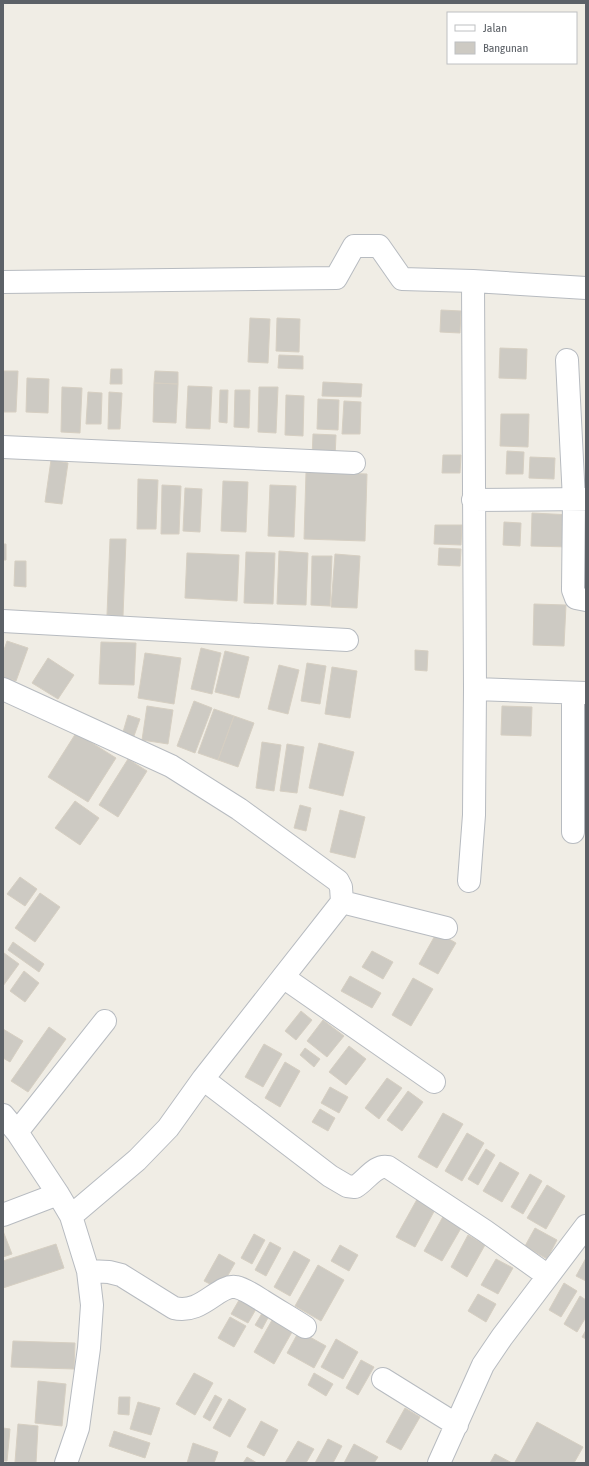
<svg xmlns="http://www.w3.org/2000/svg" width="589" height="1466" font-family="'Asap Condensed',sans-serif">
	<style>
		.building { fill: #cdcac3; stroke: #d6cfc2 }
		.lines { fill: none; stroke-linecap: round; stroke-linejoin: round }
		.minor-casing { stroke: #b7bbc0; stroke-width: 24 }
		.minor { stroke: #fff; stroke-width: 22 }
	</style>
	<rect width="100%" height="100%" fill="#f0ede5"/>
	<path class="building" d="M441,310l20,1 -1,22 -20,-1z
		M250,318l20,1 -2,44 -20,-1z
		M277,318l23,1 -1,33 -23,-1z
		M500,348l27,1 -1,30 -27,-1z
		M279,355l24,1v13l-25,-1z
		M111,369h11v15h-12z
		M3,371h15l-2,41h-13z
		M155,371l23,1v12l-24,-1z
		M27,378l22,1 -1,34 -22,-1z
		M323,382l39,2 -1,13 -39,-1z
		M154,383l24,1 -2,39 -23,-1z
		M188,386l24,1 -2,42 -24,-1z
		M62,387l20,1 -2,45 -19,-1z
		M259,387h19l-2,46 -18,-1z
		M220,390h8l-1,33 -8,-1z
		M235,390h15l-1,38 -15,-1z
		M88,392l14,1 -1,31h-15z
		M109,392l13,1 -2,36h-12z
		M286,395l18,1 -1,40 -18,-1z
		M318,399l21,1 -1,30 -21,-1z
		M344,401l17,1 -1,32h-18z
		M501,414h28l-1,33 -28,-1z
		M313,434l23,1 -1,23h-23z
		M507,451l17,1 -1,22h-17z
		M443,455h18l-1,18h-18z
		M530,457l25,1 -1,21 -25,-1z
		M51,460l17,3 -6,41 -17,-2z
		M306,472l61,2 -2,67 -61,-2z
		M138,479l20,1 -2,49h-19z
		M223,481l25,1 -2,50 -25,-1z
		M162,485l19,1 -2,48h-18z
		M270,485l26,1 -2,51 -26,-1z
		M185,488l17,1 -2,43 -17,-1z
		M532,513l40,2 -2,32 -39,-1z
		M504,522l17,1 -1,23 -17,-1z
		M435,525h27l-1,20 -27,-1z
		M110,539h16l-3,77 -16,-1z
		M3,544h3v16h-3z
		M439,548l22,1 -1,17 -22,-1z
		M279,551l29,2 -2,52 -29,-1z
		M246,552l29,1 -2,51 -29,-1z
		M187,553l52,2 -2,46 -52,-3z
		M335,554l25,2 -3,52 -26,-1z
		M312,556h20l-2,50 -19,-1z
		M15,561h11v26l-12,-1z
		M534,604l32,1 -2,41 -31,-1z
		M7,641l21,7 -12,33 -13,-4v-24z
		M101,642l35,1 -2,42 -35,-1z
		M201,648l20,5 -9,41 -21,-5z
		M415,650l13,1 -1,20 -12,-1z
		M225,651l24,6 -10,41 -24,-6z
		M145,653l36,5 -7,46 -36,-6z
		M48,658l26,17 -16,24 -26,-16z
		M307,663l19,3 -6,38 -19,-3z
		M279,665l20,5 -11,44 -20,-5z
		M332,667l25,4 -7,47 -25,-4z
		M194,701l18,7 -17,45 -18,-7z
		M147,706l26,4 -5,34 -26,-4z
		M502,706l30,1 -1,29 -30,-1z
		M214,709l20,7 -16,44 -20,-7z
		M128,715l12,4 -6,17 -11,-4z
		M234,716l20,7 -16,44 -20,-7z
		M76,733l40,25 -28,44 -40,-25z
		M262,742l19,3 -7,46 -18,-3z
		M319,743l35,9 -11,44 -34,-8z
		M287,744l17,3 -7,46 -17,-2z
		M128,759l19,12 -29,46 -19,-12z
		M75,801l24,17 -19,27 -25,-17z
		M300,805l11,3 -5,23 -12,-3z
		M340,810l25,7 -10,41 -25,-6z
		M20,877l17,12 -12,17 -18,-12z
		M40,893l20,14 -25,35 -20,-14z
		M437,932l19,11 -18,31 -19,-10z
		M13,942l31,22 -5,8 -31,-22z
		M372,951l21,11 -10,17 -21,-12z
		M4,953l15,11 -16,22v-32z
		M24,971l15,12 -14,19 -15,-11z
		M350,976l31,17 -9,15 -31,-17z
		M413,978l20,11 -22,37 -19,-11z
		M301,1011l11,9 -16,20 -11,-9z
		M323,1020l21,16 -17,21 -20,-16z
		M49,1027l17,12 -38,53 -17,-11z
		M3,1029l20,12 -13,21 -7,-4z
		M264,1044l18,10 -19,33 -18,-10z
		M349,1046l17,13 -20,26 -17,-13z
		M305,1048l15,11 -6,8 -14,-12z
		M285,1062l15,9 -20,36 -15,-9z
		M387,1078l15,10 -23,31 -14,-11z
		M330,1087l18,10 -9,16 -18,-10z
		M408,1091l15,11 -21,29 -15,-11z
		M320,1109l15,9 -7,13 -16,-9z
		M443,1113l20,11 -26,44 -19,-11z
		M467,1133l17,10 -22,38 -17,-10z
		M486,1149l9,6 -17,30 -10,-6z
		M500,1162l19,11 -17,29 -19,-11z
		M530,1174l12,7 -19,33 -12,-7z
		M547,1185l18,11 -19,33 -19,-11z
		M420,1194l18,10 -23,43 -19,-10z
		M445,1213l19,10 -22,38 -18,-10z
		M535,1228l22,12 -10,19 -22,-13z
		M3,1231l9,23 -9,3z
		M254,1234l11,6 -13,24 -11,-6z
		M468,1235l17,10 -18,32 -16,-10z
		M270,1242l11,6 -15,28 -11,-6z
		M56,1244l8,24 -61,20v-27z
		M340,1245l18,10 -9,16 -18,-10z
		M294,1251l16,9 -20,36 -16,-9z
		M219,1254l16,9 -15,26 -16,-8z
		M586,1258v23l-10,-5z
		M496,1259l17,9 -15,26 -17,-9z
		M318,1265l26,15 -23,41 -26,-15z
		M564,1283l13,8 -16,26 -12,-7z
		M478,1294l18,10 -10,18 -18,-11z
		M242,1295l17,9 -11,19 -17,-9z
		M580,1296l6,4v17l-9,15 -13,-8z
		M264,1310l6,4 -8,15 -7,-4z
		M276,1313l20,12 -22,39 -20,-12z
		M230,1317l16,9 -12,21 -16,-9z
		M586,1330v9l-4,-2z
		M299,1331l27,15 -12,22 -27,-15z
		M336,1339l22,13 -15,27 -22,-12z
		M13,1341l62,2 -1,26 -63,-2z
		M361,1360l13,7 -16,28 -12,-7z
		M194,1373l19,10 -18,32 -19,-11z
		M314,1373l19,11 -7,12 -18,-11z
		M38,1381l28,3 -4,42 -27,-3z
		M215,1395l7,4 -12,22 -7,-4z
		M119,1397h11l-1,18 -11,-1z
		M229,1399l17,10 -16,28 -17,-9z
		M138,1402l22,6 -9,27 -21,-6z
		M405,1408l15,9 -19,33 -15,-8z
		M261,1421l17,9 -14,26 -17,-9z
		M537,1422l46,25 -9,16 -59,-1z
		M18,1424l20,2 -2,37 -21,-1z
		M3,1428l7,1 -3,32h-4z
		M114,1431l36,12 -5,15 -36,-12z
		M328,1439l14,7 -9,17h-18z
		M298,1441l16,8 -8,14h-21z
		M193,1443l25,9 -4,11h-27z
		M354,1444l24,13 -4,6h-30z
		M495,1454l17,9h-22z
		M247,1457l10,6h-14z"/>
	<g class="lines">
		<defs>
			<path id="minor" d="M3,282l333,-4 18,-32h25l23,33 71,2 113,7
				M567,360l7,140 -1,90 3,8 10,2
				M3,447l351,16
				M473,500l113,-1
				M3,621l344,19
				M3,689l168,77 68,43 99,72 3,6 1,15 -139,177 -35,49 -31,32 -66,56
				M475,689l111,4
				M573,693v139
				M469,881l5,-66 1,-126 -2,-408
				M342,902l104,26
				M283,977l151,105
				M203,1079l127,97 17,10 8,1c11,-6 20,-23 33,-20l97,64 63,45
				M3,1115l14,17 41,62 13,22 17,55 4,34 -3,43 -11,80 -12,35
				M17,1132l88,-111
				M3,1215l55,-21
				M88,1271l21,1 12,3 53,33c28,7 44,-24 62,-21 9,2 19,9 27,14 14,9 28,17 42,26
				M383,1379l74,46
				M439,1463l44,-98 19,-28 84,-111"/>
		</defs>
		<use href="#minor" class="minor-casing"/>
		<use href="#minor" class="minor"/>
	</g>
	<rect width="589" height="1466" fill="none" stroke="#5c6167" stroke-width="8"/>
	<rect x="447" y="12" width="130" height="52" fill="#ffffff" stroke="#bec0c2"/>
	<rect x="455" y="25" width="20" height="6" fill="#ffffff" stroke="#bec0c2"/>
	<text x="483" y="32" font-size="12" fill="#5c6167">Jalan</text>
	<rect x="455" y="42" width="20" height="12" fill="#cdcac3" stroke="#bec0c2"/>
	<text x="483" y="52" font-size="12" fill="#5c6167">Bangunan</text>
</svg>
